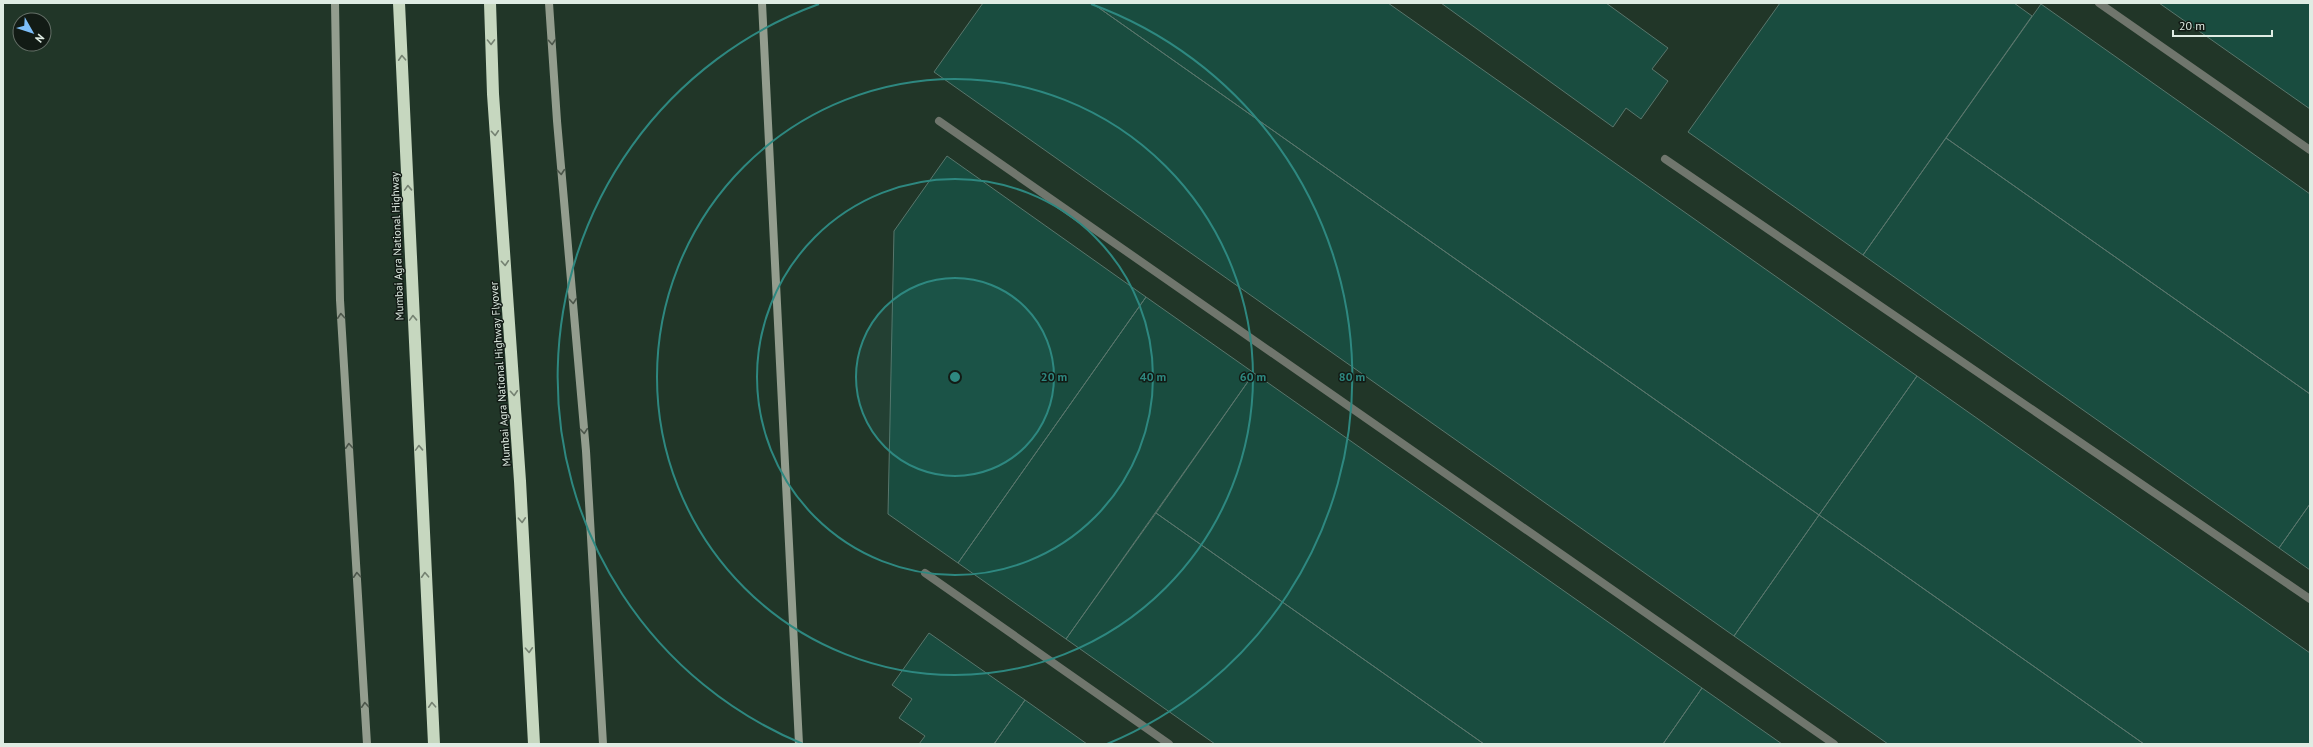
<svg xmlns="http://www.w3.org/2000/svg" width="2313" height="747" font-family="'PT Sans',sans-serif">
	<style>
		.building { fill: #194c3f; stroke: #59766c }
		.lines { fill: none; stroke-linecap: round; stroke-linejoin: round }
		.lane { stroke: #70766d; stroke-width: 8 }
		.secondary { stroke: #939d8e; stroke-width: 8 }
		.highway { stroke: #c6d7bf; stroke-width: 12 }
		.oneway { stroke: #758272 }
		.oneway2 { stroke: #4c564b }
		.ring { fill: none; stroke: #2e8880; stroke-width: 2 }
		.labels { text-anchor: middle; stroke-width: 3; stroke-linejoin: round; paint-order: stroke }
		.street-label { font-size: 11px; fill: #dfece3; stroke: #121b15 }
		.centre { fill: #2e8880; stroke: #121b15; stroke-width: 2 }
		.ring-label { font-size: 12px; text-anchor: middle; font-weight: bold; fill: #2e8880; stroke: #121b15; stroke-width: 3; stroke-linejoin: round; paint-order: stroke }
	</style>
	<rect width="100%" height="100%" fill="#213628"/>
	<path class="building" d="M983,3h109l727,512 -85,121 -800,-564z
		M1092,3h296l529,373 -98,139z
		M1441,3h165l62,45 -16,21 16,12 -27,38 -15,-11 -13,19z
		M1780,3h234l18,13 -169,239 -175,-123z
		M2159,3h151v106z
		M2041,4l269,190v200l-364,-256z
		M1946,138l364,256v110l-31,44 -416,-293z
		M947,156l199,141 -188,266 -70,-49 6,-283z
		M1146,297l108,76 -188,266 -108,-76z
		M1254,373l448,315 -39,56h-179l-328,-231z
		M1917,376l393,277v91h-166l-325,-229z
		M2310,504v66l-31,-22z
		M1156,513l328,231h-269l-149,-105z
		M1819,515l325,229h-256l-154,-108z
		M929,633l96,67 -31,44h-75l6,-8 -26,-18 13,-19 -20,-14z
		M1702,688l80,56h-119z
		M1025,700l62,44h-93z"/>
	<g class="lines">
		<path class="lane" d="M2099,3l211,147
			M939,121l895,623
			M1665,159l645,440
			M925,573l244,171"/>
		<path class="secondary" d="M335,3l5,297 27,444
			M549,3l8,118 29,330 17,293
			M762,3l37,741"/>
		<path class="highway" d="M399,3l35,741
			M490,3l3,91 27,387 14,263"/>
	</g>
	<defs><path id="oneway-chevron" d="M-2-3.5L2.5 0L-2 3.5" fill="none" stroke-width="1.6" stroke-linecap="round" stroke-linejoin="round"/></defs>
	<g class="oneway">
		<use href="#oneway-chevron" transform="translate(491 42) rotate(89)"/>
		<use href="#oneway-chevron" transform="translate(402 58) rotate(-93)"/>
		<use href="#oneway-chevron" transform="translate(495 133) rotate(86)"/>
		<use href="#oneway-chevron" transform="translate(408 188) rotate(-92)"/>
		<use href="#oneway-chevron" transform="translate(505 263) rotate(86)"/>
		<use href="#oneway-chevron" transform="translate(413 318) rotate(-92)"/>
		<use href="#oneway-chevron" transform="translate(514 393) rotate(86)"/>
		<use href="#oneway-chevron" transform="translate(419 448) rotate(-92)"/>
		<use href="#oneway-chevron" transform="translate(522 520) rotate(87)"/>
		<use href="#oneway-chevron" transform="translate(425 575) rotate(-93)"/>
		<use href="#oneway-chevron" transform="translate(529 650) rotate(87)"/>
		<use href="#oneway-chevron" transform="translate(432 705) rotate(-93)"/>
	</g>
	<g class="oneway2">
		<use href="#oneway-chevron" transform="translate(552 42) rotate(86)"/>
		<use href="#oneway-chevron" transform="translate(561 172) rotate(85)"/>
		<use href="#oneway-chevron" transform="translate(573 301) rotate(85)"/>
		<use href="#oneway-chevron" transform="translate(341 316) rotate(-94)"/>
		<use href="#oneway-chevron" transform="translate(584 431) rotate(85)"/>
		<use href="#oneway-chevron" transform="translate(349 446) rotate(-94)"/>
		<use href="#oneway-chevron" transform="translate(357 575) rotate(-94)"/>
		<use href="#oneway-chevron" transform="translate(365 705) rotate(-94)"/>
	</g>
	<circle cx="955" cy="377" r="99" fill="#2e8880" fill-opacity=".12"/>
	<g class="ring">
		<circle cx="955" cy="377" r="99"/>
		<circle cx="955" cy="377" r="198"/>
		<circle cx="955" cy="377" r="298"/>
		<path d="M803 744A397 397 0 0 1 819 4M1091 4A397 397 0 0 1 1107 744"/>
	</g>
	<g class="labels">
		<g class="street-label">
			<text transform="translate(397 246) rotate(-92)" y="4">Mumbai Agra National Highway</text>
			<text transform="translate(500 374) rotate(-94)" y="4">Mumbai Agra National Highway Flyover</text>
		</g>
	</g>
	<circle cx="955" cy="377" r="6" class="centre"/>
	<g class="ring-label">
		<text x="1054" y="381">20 m</text>
		<text x="1153" y="381">40 m</text>
		<text x="1253" y="381">60 m</text>
		<text x="1352" y="381">80 m</text>
	</g>
	<rect width="2313" height="747" fill="none" stroke="#dfece3" stroke-width="8"/>
	<g transform="translate(32 32) rotate(129)"><circle r="19" fill="#121b15" stroke="#646f67"/>
	<path d="M0-3L7 15L0 10L-7 15Z" fill="#7dbef9"/>
	<text y="-6" font-size="11" font-weight="bold" text-anchor="middle" fill="#dfece3">N</text>
	</g>
	<path d="M2173 30v6h99v-6" fill="none" stroke="#dfece3" stroke-width="2"/>
	<text x="2179" y="30" font-size="12" fill="#dfece3" stroke="#121b15" stroke-width="3" paint-order="stroke">20 m</text>
</svg>
